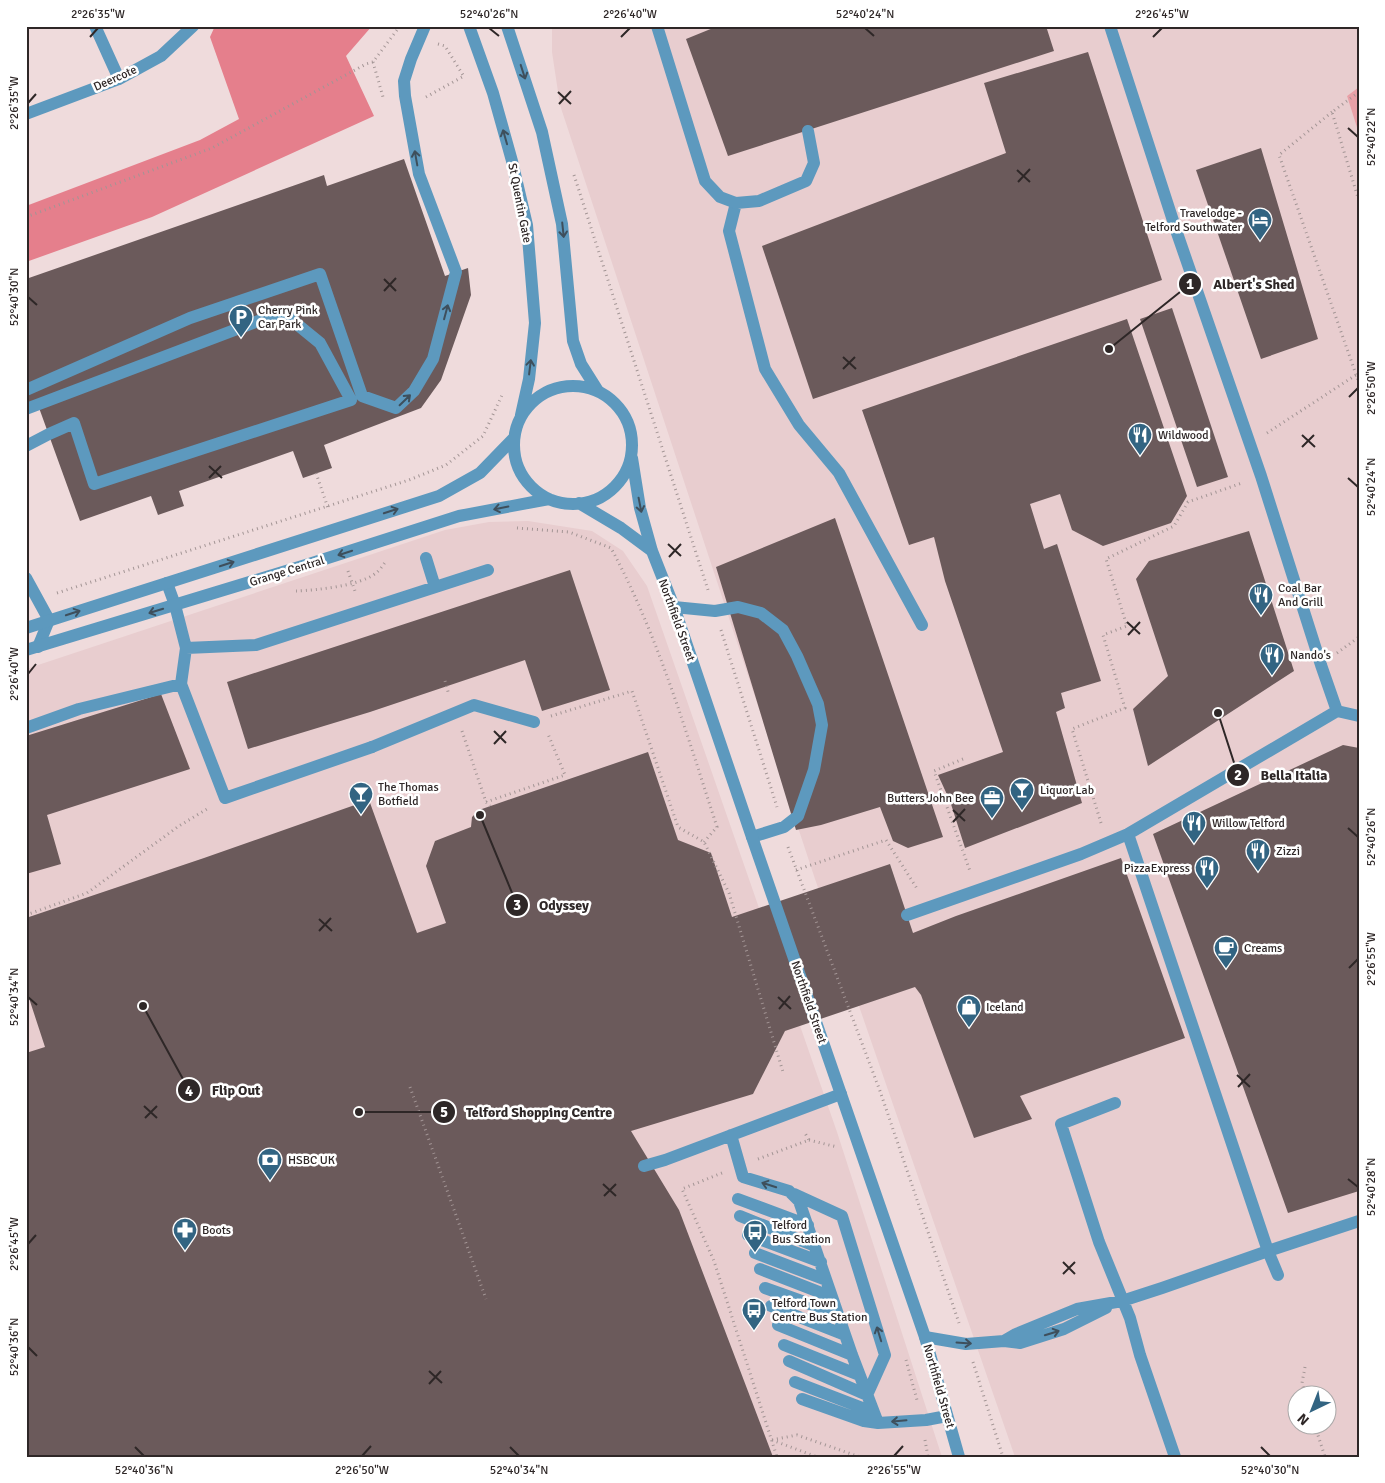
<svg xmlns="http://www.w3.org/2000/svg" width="1385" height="1483" font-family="Signika,sans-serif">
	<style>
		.built { fill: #e8cdcf; fill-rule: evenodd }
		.green { fill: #e8a0a7 }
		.forest { fill: #e57f8c }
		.building { fill: #6b5a5b }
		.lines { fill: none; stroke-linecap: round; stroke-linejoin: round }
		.path { stroke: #a39595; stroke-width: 3; stroke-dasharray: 1 4; stroke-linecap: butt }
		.service { stroke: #5d99be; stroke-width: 12 }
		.pedestrian { stroke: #5d99be; stroke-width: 12 }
		.minor { stroke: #5d99be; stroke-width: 12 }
		.tertiary { stroke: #5d99be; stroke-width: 12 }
		.oneway { stroke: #3e4f5c }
		.ticks { fill: none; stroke: #2e2727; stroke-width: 2 }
		.labels { text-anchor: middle; stroke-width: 5; stroke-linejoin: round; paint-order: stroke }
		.street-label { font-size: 12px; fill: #2e2727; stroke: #fff }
		.poi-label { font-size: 12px; fill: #2e2727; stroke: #fff; text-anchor: start }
		.leader { fill: none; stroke: #2e2727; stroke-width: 2 }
		.callout-dot { fill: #2e2727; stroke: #fff; stroke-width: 2 }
		.mark-label { font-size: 15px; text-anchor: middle; font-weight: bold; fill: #fff }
		.callout-label { font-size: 14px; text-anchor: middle; font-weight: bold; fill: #2e2727; stroke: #fff; stroke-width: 5; stroke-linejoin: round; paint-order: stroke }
		.neatline { fill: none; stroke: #2e2727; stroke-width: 2 }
		.ticks-label { font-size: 12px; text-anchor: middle; fill: #2e2727 }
	</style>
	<rect width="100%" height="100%" fill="#efdbdc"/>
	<path class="built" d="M552,26h807v61l-12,9 12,38v1323h-344l-200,-578 -255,-774 -8,-53zM1298,1396h30v30h-30z
		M528,521l64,10 31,20 24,35 190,546 105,325h-916v-788l419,-139 44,-8z"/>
	<path class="green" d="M1359,87v47l-12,-38z"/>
	<path class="forest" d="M215,26h157l-26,30 28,60 -222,101 -126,45v-56l174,-66 39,-21 -29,-82z"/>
	<path class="building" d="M718,26h328l8,25 -326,105 -42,-117z
		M1088,52l74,228 -349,119 -51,-153 244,-93 -22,-70z
		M1261,148l57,191 -57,20 -65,-189z
		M404,159l41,117 23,-8 3,27 -30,85 -20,28 -97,37 8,23 -29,10 -10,-27 -114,40 5,15 -26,9 -7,-19 -71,25 -42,-116 -12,6v-132l298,-104 3,11z
		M1172,308l56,169 -31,10 -57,-168z
		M1127,319l60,177 -16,27 -68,23 -31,-16 -12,-36 -30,10 14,45 13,-5 44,137 -40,12 4,15 -9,4 26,91 -117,45 -15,-47 -12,-26 65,-23 -58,-171 -11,-44 -25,8 -47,-135z
		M835,518l108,319 -35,11 -15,-7 -13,-34 -59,18 -25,5 -80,-263z
		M1249,531l45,140 -146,95 -15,-57 35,-33 -32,-97 13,-18z
		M570,570l40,120 -68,21 -17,-51 -155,52 -122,37 -21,-67z
		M161,694l29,75 -143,46 14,49 -35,10v-138z
		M1343,745l16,3v443l-71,22 -135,-379z
		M648,752l30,88 33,13 21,64 158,-53 23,69 43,-17 165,-58 64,180 -165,58 12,23 -58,19 -53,-143 -6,-8 -130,44 -32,63 -122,37 48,79 94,247h-747v-404l19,-6 -19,-58v-71l178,-60 165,-58 48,133 29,-10 -20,-57 9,-25 36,-14 1,-10 7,-7z"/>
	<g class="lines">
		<path class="path" d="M438,44l7,2 18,29
			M373,62l10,35
			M1359,92l-27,20 27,89
			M426,97l38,-21
			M1332,112l-53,43 80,228
			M574,175l134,415
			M26,217l186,-69 154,-84 7,-2 27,-36
			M1267,433l92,-60
			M316,473l12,35
			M517,528l52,4 42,16c47,87 75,184 106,279l-13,15
			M348,571l7,20
			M296,591c21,-1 64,-5 80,-18 4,-3 7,-8 10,-12
			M57,593l352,-113 37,-15 37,-29 20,-43
			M721,630l56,177
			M1337,653l22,-16
			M445,681l4,14
			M551,716l81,-25 46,136 26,15 25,51 54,179
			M462,731l24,71 4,4
			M963,759l-29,12 36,100
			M486,802l79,-27 -17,-41
			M1101,823l-29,-94 53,-21 -22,-73 24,-9 -21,-67 68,-33 14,-24 54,-19
			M788,847l92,244 79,232
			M796,870l90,-30 32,50
			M26,915l61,-22 92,-67 28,-17
			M410,1087l76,212
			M809,1140l28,7
			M758,1159l51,-19 -4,-7
			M722,1173l-40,16 32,72 63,196
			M906,1360l11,40
			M973,1362l30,95
			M1305,1367l-3,16 4,13
			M1315,1426l10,31
			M772,1440l25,-5 63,22
			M772,1440l45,17
			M925,1440l3,17"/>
		<path class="service" d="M808,131l6,32 -8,18 -47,20 -23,2 -7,28 36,138 34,56 40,48 83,152
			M26,390l164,-72 130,-44 42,122 34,12 18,-17 19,-32 23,-87 -37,-98 -14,-78 -1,-15 7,-22 14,-33
			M26,409l256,-97 38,31 31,57 -257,84 -20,-61 -25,11 -23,12
			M426,558l9,29
			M26,578l23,42 -11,27
			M167,583l8,22 11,43 -5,36 44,114 147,-51
			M674,607l41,4 23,-4 23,6 22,17 14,26 21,48 4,21 -8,45 -16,46 -14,11 -32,10
			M186,648l70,-3 232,-75
			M26,728l53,-19 102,-25
			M1115,1103l-54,21 38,118 31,76 10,37 35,102
			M731,1135l12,42 46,14 10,10 53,154 26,68 48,-3 21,-4
			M644,1166l21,-6 176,-66
			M738,1199l70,26
			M740,1216l75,30
			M748,1235l73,27
			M755,1253l71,27
			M760,1269l72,28
			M765,1288l73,26
			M771,1306l74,29
			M778,1325l74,30
			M925,1337l41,7 38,-3 16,2 44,-14 42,-21
			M1004,1341l12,-7 61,-25 45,-8 40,-13 106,-37 91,-30
			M784,1345l75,30
			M789,1361l78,34 18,-40 -43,-139 -48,-22
			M795,1382l78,30
			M802,1399l62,22 14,2"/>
		<path class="pedestrian" d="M1337,711l22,5
			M372,747l102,-42 60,17
			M1128,834l140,417 10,24
			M907,915l174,-61 47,-20 209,-123 -16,-46 -60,-189 -84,-243 -67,-207"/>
		<path class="minor" d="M95,26l24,53
			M657,26l48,155 15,16 16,6
			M26,114l93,-35 42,-23 32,-30"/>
		<path class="tertiary" d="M469,26l24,67 19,68 15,64 8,98 -6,56 -8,36
			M507,26l35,106 20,92 11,117 8,23 17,27
			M514 445a59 59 0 1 1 118 0a59 59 0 1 1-118 0Z
			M632,458l8,50 12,43 22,56 78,230 173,500 34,120
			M579,503l42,25 31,23
			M26,628l413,-132 41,-23 33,-34
			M26,650l283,-86 150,-48 90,-17"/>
	</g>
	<defs><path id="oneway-shaft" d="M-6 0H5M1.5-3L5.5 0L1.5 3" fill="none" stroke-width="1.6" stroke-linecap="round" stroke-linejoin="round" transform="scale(1.25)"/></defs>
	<g class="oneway">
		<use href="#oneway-shaft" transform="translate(523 72) rotate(72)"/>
		<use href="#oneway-shaft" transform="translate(505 137) rotate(-106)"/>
		<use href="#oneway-shaft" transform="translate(416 158) rotate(-100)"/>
		<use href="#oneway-shaft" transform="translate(563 230) rotate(84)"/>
		<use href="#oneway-shaft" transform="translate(446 312) rotate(-75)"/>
		<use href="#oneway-shaft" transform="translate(530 367) rotate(-83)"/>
		<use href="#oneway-shaft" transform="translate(405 400) rotate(-44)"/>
		<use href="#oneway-shaft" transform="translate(640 505) rotate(79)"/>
		<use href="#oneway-shaft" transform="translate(501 508) rotate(169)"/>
		<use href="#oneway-shaft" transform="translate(391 511) rotate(-18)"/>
		<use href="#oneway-shaft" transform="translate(345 553) rotate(162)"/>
		<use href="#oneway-shaft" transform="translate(227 564) rotate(-18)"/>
		<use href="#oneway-shaft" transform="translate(156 611) rotate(163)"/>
		<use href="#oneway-shaft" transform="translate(73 613) rotate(-18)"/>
		<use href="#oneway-shaft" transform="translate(769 1185) rotate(-162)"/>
		<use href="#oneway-shaft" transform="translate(1052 1333) rotate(-17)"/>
		<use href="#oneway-shaft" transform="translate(879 1334) rotate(-107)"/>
		<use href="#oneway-shaft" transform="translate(964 1343) rotate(4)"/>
		<use href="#oneway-shaft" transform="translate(899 1421) rotate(175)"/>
	</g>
	<path class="ticks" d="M489,28l10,8M865,28l9,8M90,37l8,-9M621,37l9,-9M1153,37l9,-9M558,92l13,12M28,103l8,-9M559,104l12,-13M1348,128l10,9M1017,170l13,12M1018,182l12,-13M384,279l12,12M384,291l12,-13M28,297l9,8M843,357l13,12M843,369l12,-12M1349,397l9,-9M1302,435l13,12M1302,447l12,-12M209,466l13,12M209,478l12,-12M1348,478l10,9M668,544l13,12M669,557l12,-13M1127,622l13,12M1128,635l12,-13M28,674l8,-10M494,731l12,12M494,744l12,-13M953,810l12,11M953,822l12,-13M1348,828l10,9M319,919l13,12M319,931l12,-13M1349,968l9,-9M28,997l9,8M778,997l13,12M779,1009l11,-13M1237,1075l13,12M1238,1087l12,-13M144,1106l13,12M145,1118l12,-12M1348,1179l10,8M603,1184l13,12M604,1196l12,-12M28,1244l8,-9M1063,1262l12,12M1063,1274l12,-12M28,1347l9,9M429,1371l13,12M429,1384l12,-13M135,1447l9,9M510,1447l9,9M1261,1447l9,9M362,1456l9,-10M894,1456l9,-10"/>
	<defs>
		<symbol id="hotel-pin" viewBox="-11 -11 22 30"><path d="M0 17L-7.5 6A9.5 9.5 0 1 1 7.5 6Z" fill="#326482" stroke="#fff"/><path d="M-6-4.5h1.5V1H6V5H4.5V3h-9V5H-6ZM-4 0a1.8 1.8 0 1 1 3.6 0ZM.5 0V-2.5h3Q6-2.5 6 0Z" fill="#fff"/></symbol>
		<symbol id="parking-pin" viewBox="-11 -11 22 30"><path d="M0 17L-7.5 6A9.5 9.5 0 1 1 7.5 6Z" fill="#326482" stroke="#fff"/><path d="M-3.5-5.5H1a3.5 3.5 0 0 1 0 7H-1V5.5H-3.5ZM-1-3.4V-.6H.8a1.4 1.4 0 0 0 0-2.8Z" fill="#fff"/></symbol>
		<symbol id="restaurant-pin" viewBox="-11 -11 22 30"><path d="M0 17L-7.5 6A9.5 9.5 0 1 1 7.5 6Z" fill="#326482" stroke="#fff"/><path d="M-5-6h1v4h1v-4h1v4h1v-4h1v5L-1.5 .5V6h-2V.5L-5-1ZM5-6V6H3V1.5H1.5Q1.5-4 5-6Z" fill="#fff"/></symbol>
		<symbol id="bar-pin" viewBox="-11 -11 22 30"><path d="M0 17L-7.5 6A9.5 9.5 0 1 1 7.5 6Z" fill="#326482" stroke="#fff"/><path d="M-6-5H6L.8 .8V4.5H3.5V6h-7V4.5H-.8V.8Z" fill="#fff"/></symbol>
		<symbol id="office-pin" viewBox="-11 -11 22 30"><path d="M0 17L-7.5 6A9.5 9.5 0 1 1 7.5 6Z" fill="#326482" stroke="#fff"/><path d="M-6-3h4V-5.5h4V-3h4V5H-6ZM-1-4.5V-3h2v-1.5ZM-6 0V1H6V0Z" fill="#fff"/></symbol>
		<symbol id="cafe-pin" viewBox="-11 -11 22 30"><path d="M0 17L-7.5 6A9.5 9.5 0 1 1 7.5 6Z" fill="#326482" stroke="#fff"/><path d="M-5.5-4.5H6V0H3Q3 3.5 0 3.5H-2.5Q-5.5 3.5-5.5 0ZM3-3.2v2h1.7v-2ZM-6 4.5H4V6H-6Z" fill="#fff"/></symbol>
		<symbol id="shop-pin" viewBox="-11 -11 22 30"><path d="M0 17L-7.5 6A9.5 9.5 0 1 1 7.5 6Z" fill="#326482" stroke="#fff"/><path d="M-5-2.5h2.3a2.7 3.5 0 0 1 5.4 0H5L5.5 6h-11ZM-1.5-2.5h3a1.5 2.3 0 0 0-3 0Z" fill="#fff"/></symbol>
		<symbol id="bank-pin" viewBox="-11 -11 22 30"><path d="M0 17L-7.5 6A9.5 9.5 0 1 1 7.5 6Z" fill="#326482" stroke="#fff"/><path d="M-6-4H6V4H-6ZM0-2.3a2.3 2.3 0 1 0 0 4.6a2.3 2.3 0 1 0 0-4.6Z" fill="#fff"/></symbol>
		<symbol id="pharmacy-pin" viewBox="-11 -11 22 30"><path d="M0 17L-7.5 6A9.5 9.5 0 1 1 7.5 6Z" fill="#326482" stroke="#fff"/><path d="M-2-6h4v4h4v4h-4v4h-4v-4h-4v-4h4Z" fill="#fff"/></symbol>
		<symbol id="bus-pin" viewBox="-11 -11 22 30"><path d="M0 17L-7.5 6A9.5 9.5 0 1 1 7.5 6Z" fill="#326482" stroke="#fff"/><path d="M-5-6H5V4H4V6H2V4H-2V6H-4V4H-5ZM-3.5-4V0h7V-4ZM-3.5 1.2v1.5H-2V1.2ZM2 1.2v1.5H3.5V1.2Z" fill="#fff"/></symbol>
	</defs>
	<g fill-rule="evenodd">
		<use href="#hotel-pin" x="1246" y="206" width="28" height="38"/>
		<use href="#parking-pin" x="227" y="303" width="28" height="38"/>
		<use href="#restaurant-pin" x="1126" y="421" width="28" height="38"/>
		<use href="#restaurant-pin" x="1247" y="581" width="28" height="38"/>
		<use href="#restaurant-pin" x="1258" y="641" width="28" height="38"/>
		<use href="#bar-pin" x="1008" y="776" width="28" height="38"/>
		<use href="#bar-pin" x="347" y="780" width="28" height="38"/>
		<use href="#office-pin" x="978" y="784" width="28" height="38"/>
		<use href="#restaurant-pin" x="1180" y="809" width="28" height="38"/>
		<use href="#restaurant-pin" x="1244" y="837" width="28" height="38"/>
		<use href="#restaurant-pin" x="1193" y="854" width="28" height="38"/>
		<use href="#cafe-pin" x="1212" y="934" width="28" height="38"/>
		<use href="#shop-pin" x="955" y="993" width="28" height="38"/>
		<use href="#bank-pin" x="256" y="1146" width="28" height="38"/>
		<use href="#pharmacy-pin" x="171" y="1216" width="28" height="38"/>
		<use href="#bus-pin" x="741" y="1218" width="28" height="38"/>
		<use href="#bus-pin" x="740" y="1296" width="28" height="38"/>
	</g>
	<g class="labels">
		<g class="street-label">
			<text transform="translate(115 78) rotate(-24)" y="4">Deercote</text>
			<text transform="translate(520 203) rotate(79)" y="4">St Quentin Gate</text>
			<text transform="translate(287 571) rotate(-17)" y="4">Grange Central</text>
			<text transform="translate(677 620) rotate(70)" y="4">Northfield Street</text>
			<text transform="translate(809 1002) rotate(71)" y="4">Northfield Street</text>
			<text transform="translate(939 1386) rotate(74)" y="4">Northfield Street</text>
		</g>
		<g class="poi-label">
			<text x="1242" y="217" text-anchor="end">Travelodge -<tspan x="1242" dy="14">Telford Southwater</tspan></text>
			<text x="258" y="314">Cherry Pink<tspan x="258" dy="14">Car Park</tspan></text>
			<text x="1158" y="439">Wildwood</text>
			<text x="1278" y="592">Coal Bar<tspan x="1278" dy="14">And Grill</tspan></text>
			<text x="1290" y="659">Nando's</text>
			<text x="378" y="791">The Thomas<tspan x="378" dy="14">Botfield</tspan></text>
			<text x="1040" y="794">Liquor Lab</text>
			<text x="974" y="802" text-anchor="end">Butters John Bee</text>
			<text x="1212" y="827">Willow Telford</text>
			<text x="1276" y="855">Zizzi</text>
			<text x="1190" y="872" text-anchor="end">PizzaExpress</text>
			<text x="1244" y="952">Creams</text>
			<text x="986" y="1011">Iceland</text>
			<text x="288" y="1164">HSBC UK</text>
			<text x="772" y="1229">Telford<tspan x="772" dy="14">Bus Station</tspan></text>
			<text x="202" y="1234">Boots</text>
			<text x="772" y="1307">Telford Town<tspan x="772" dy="14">Centre Bus Station</tspan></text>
		</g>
	</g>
	<path class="leader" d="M1109 349L1190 284M1218 713L1238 775M480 815L517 905M143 1006L189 1090M359 1112L444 1112"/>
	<g class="callout-dot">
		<circle cx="1109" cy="349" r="5"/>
		<circle cx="1218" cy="713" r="5"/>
		<circle cx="480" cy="815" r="5"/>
		<circle cx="143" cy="1006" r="5"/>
		<circle cx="359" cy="1112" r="5"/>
		<circle cx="1190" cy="284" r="12"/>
		<circle cx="1238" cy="775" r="12"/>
		<circle cx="517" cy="905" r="12"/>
		<circle cx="189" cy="1090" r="12"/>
		<circle cx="444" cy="1112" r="12"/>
	</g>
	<g class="mark-label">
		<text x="1190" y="289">1</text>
		<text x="1238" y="780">2</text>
		<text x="517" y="910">3</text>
		<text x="189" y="1096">4</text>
		<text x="444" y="1117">5</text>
	</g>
	<g class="callout-label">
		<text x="1254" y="289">Albert's Shed</text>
		<text x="1294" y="780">Bella Italia</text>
		<text x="564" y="910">Odyssey</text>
		<text x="236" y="1095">Flip Out</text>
		<text x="539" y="1117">Telford Shopping Centre</text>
	</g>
	<rect width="1385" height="1483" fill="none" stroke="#ffffff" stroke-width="55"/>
	<g transform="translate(1312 1410) rotate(223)"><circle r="24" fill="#ffffff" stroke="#aba9a9"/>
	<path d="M0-4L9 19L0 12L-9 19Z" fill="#326482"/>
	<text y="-8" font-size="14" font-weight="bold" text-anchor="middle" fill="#2e2727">N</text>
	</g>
	<rect x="28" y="28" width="1330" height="1428" class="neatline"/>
	<g class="ticks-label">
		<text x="98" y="18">2°26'35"W</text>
		<text x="489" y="18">52°40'26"N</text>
		<text x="630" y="18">2°26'40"W</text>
		<text x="865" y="18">52°40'24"N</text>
		<text x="1162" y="18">2°26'45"W</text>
		<text transform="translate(14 103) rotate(-90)" y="4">2°26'35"W</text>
		<text transform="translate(1371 137) rotate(-90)" y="4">52°40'22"N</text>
		<text transform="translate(14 297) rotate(-90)" y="4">52°40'30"N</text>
		<text transform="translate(1371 388) rotate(-90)" y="4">2°26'50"W</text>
		<text transform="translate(1371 487) rotate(-90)" y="4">52°40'24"N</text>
		<text transform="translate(14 674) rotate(-90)" y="4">2°26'40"W</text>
		<text transform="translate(1371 837) rotate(-90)" y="4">52°40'26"N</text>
		<text transform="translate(1371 959) rotate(-90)" y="4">2°26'55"W</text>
		<text transform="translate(14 997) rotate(-90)" y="4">52°40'34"N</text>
		<text transform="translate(1371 1187) rotate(-90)" y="4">52°40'28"N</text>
		<text transform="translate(14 1244) rotate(-90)" y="4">2°26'45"W</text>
		<text transform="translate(14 1347) rotate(-90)" y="4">52°40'36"N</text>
		<text x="144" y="1474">52°40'36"N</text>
		<text x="362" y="1474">2°26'50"W</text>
		<text x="519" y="1474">52°40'34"N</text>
		<text x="894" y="1474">2°26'55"W</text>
		<text x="1270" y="1474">52°40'30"N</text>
	</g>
</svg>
